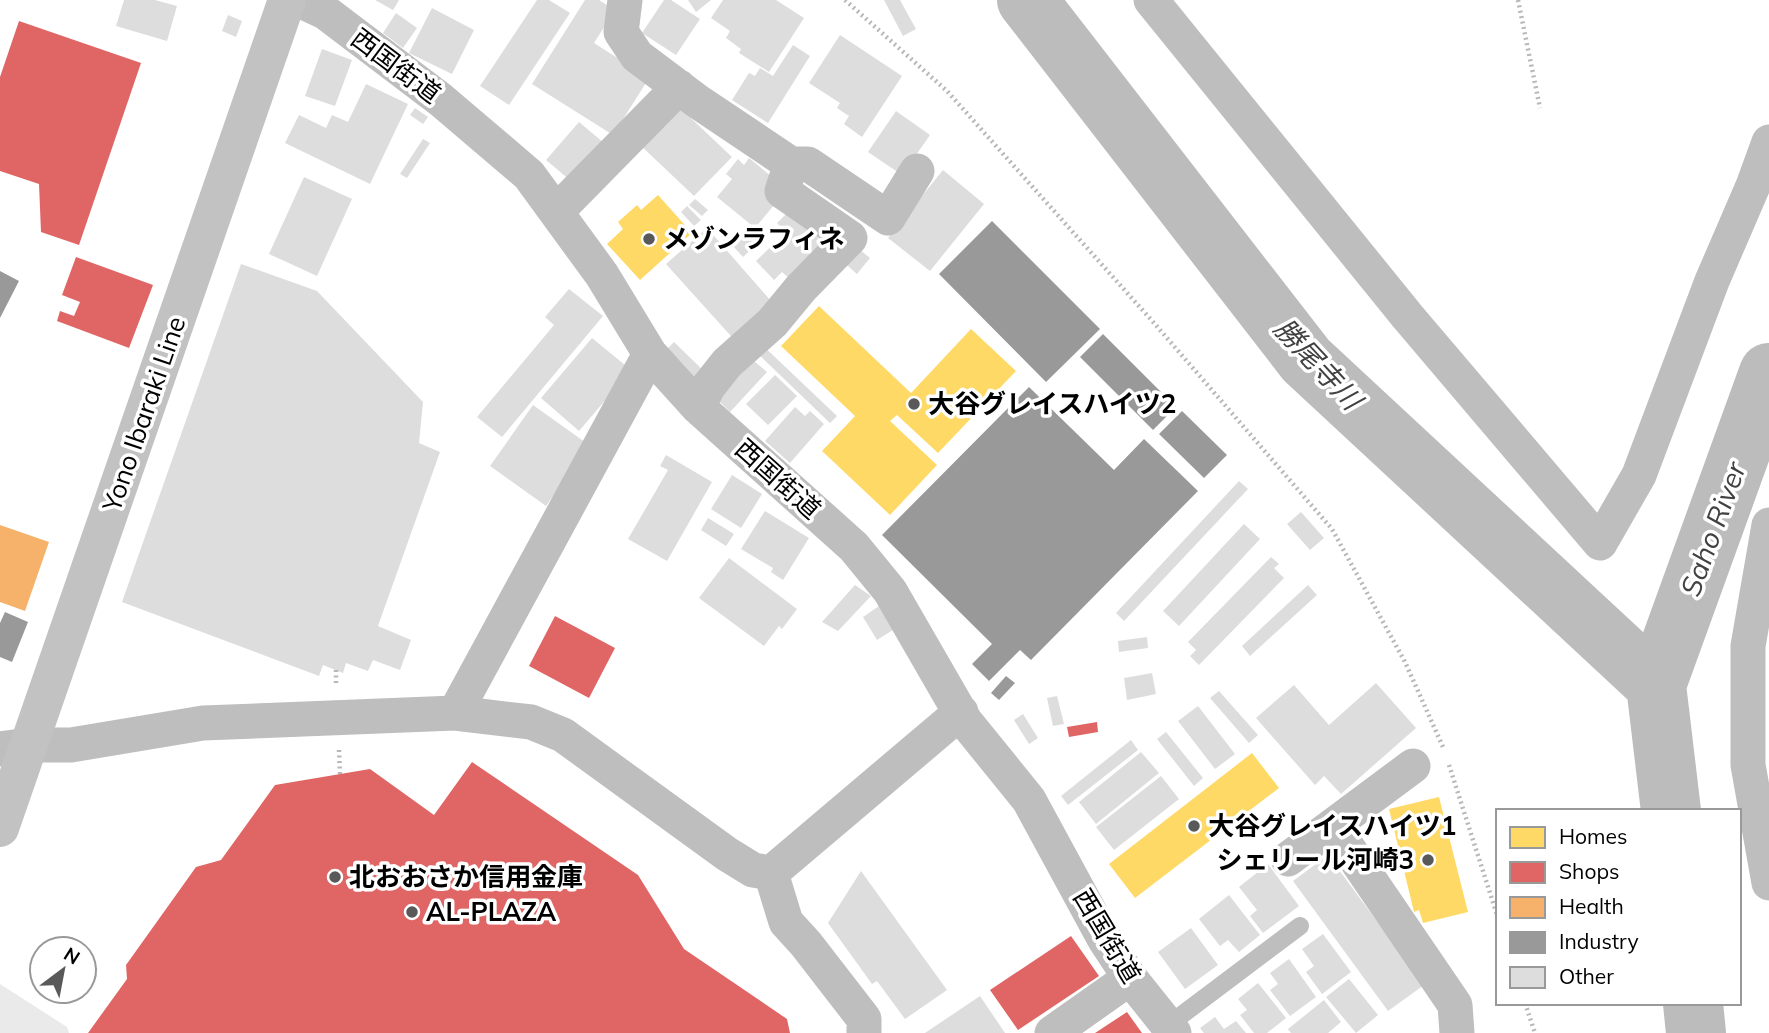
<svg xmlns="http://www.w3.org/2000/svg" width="1769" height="1033" font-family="Mulish,'Noto Sans JP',sans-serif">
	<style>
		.green { fill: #eaeaea }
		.homes { fill: #ffd966 }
		.shops { fill: #e06666 }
		.health { fill: #f6b26b }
		.industry { fill: #999 }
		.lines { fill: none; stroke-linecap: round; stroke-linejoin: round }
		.river { stroke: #bcbcbc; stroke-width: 60 }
		.building { fill: #ddd }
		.path { stroke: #b8b8b8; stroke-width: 4.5; stroke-dasharray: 2 3.5; stroke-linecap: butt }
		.lane { stroke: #bebebe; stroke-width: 18 }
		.street { stroke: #bebebe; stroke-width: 35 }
		.secondary { stroke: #c2c2c2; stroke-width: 38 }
		.poi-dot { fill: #595959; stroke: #fff; stroke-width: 2.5 }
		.labels { text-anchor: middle; stroke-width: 7; stroke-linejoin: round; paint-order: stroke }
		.street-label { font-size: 26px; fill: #000; stroke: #fff }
		.poi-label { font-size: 26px; font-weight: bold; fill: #000; stroke: #fff; text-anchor: start }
		.water-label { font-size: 28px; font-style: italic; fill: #414141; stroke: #fff }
	</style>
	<rect width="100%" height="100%" fill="#fff"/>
	<path class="green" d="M0,984l67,43 2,6h-69z"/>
	<path class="homes" d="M658,195l34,38 -52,47 -33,-36 16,-15 -5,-7 19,-17 4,5z
		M819,306l92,87 60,-64 45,42 -78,82 -41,-38 -7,6 47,44 -47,50 -68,-64 33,-35 -74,-70z
		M1252,753l27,35 -144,110 -26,-34z
		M1439,797l29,115 -45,11 -4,-13 -5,2 -25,-103z"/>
	<path class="shops" d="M19,21l122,42 -62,182 -38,-13 -2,-48 -39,-13v-94z
		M76,257l77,28 -24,63 -72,-27 3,-10 14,5 6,-14 -18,-7z
		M555,616l60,32 -26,50 -60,-32z
		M1097,722l1,10 -29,5 -2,-10z
		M472,762l166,113 46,74 103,70 3,14h-702l39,-54 -1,-14 70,-98 25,-7 54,-75 95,-16 64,46z
		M1071,936l28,40 -81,54 -28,-40z
		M1127,1012l15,21h-47z"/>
	<path class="health" d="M0,525l49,17 -24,69 -25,-9z"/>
	<path class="industry" d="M992,221l108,108 -54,53 -107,-108z
		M0,271l19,10 -19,37z
		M1103,334l73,73 -23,23 -73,-73z
		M1029,387l85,83 30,-31 54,52 -167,169 -11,-10 -31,31 -17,-17 20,-20 -110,-109z
		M1182,411l45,44 -23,23 -45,-44z
		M5,612l23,10 -16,40 -12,-5v-34z
		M1006,676l9,7 -16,17 -8,-7z"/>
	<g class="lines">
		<path class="river" d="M1027,0l279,360 350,325
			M1671,811l-15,-126 113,-312
			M1693,1003l3,30"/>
	</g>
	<path class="building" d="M124,0h31l22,6 -10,35 -51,-15z
		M375,0h24l-6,10z
		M537,0h12l21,13 -61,92 -29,-19z
		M585,0h14l16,10 -21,33 55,35 -36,57 -81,-51z
		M664,0h7l29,19 -24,36 -34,-22z
		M688,0h23l-15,12z
		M723,0h53l28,18 -35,54 -30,-19 2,-4 -15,-11 4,-7 -19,-13z
		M884,0h16l16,29 -13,7z
		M432,8l42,22 -22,44 -43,-21z
		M396,13l21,15 -14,20 -20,-15z
		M228,15l14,6 -6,16 -14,-6z
		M840,35l62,41 -40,61 -18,-13 5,-8 -12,-8 3,-5 -31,-20z
		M793,45l17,11 -42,67 -36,-23 17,-27 6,3 5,-8 13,8z
		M322,49l30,11 -17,46 -30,-10z
		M366,84l42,20 -38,80 -85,-41 14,-28 27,13 6,-13 16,7z
		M676,104l56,53 -38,39 -56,-53z
		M415,108l13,9 -5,7 -13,-9z
		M896,111l34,24 -28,40 -34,-23z
		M579,122l31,26 -33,38 -31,-26z
		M423,139l7,4 -23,35 -7,-4z
		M749,158l28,23 3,17 -25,30 -38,-31 15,-18 -6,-5 12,-15 6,6z
		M943,170l41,34 -54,67 -42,-33z
		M304,177l48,22 -35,77 -48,-22z
		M695,199l13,11 -6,6 -13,-11z
		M687,206l14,14 -7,6 -13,-14z
		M790,210l35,35 -35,34 -8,-7 -8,8 -18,-19 30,-29 -9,-9z
		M707,228l72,82 -40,35 -73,-81z
		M747,232l11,11 -15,14 -11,-12z
		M853,244l17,14 -13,16 -17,-15z
		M241,264l76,27 106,111 -4,41 21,9 -62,174 33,14 -11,30 -27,-10 -5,11 -22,-8 -3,10 -20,-8 -4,11 -197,-74z
		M569,289l34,27 -101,121 -25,-20 77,-92 -9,-8z
		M592,338l39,32 -52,61 -38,-33z
		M674,342l36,35 -10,10 -37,-34z
		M759,342l78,74 -7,7 -77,-74z
		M746,354l21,18 -37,40 -20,-20z
		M775,375l22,21 -29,29 -22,-21z
		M533,405l56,40 -43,61 -56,-40z
		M795,407l10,9 5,-5 14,13 -34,39 -25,-22z
		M666,455l46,27 -45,79 -39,-22 40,-69 -8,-4z
		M732,475l30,19 -21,34 -30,-19z
		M1239,481l9,8 -124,132 -8,-8z
		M765,511l44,27 -26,42 -12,-8 2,-4 -32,-19z
		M1301,512l23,26 -14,12 -23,-26z
		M708,518l26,16 -8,12 -25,-16z
		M1244,524l16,15 -81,87 -16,-15z
		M1271,557l8,7 -5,4 10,10 -85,87 -9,-9 6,-6 -8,-8z
		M729,558l68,51 -15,20 -3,-3 -15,20 -65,-48z
		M855,585l16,11 -33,35 -16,-9z
		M1308,585l9,10 -67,61 -8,-10z
		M879,606l17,22 -19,12 -14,-23z
		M1147,637l1,11 -29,4 -1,-11z
		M1152,673l4,21 -29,6 -3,-22z
		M1376,683l40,45 -75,66 -17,-18 -9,9 -59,-67 38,-33 35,40z
		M1219,691l39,44 -9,8 -39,-45z
		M1057,696l7,28 -11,2 -6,-28z
		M1198,706l37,48 -20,15 -37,-48z
		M1023,714l15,24 -9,6 -15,-24z
		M1166,732l37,46 -9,8 -37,-47z
		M1131,740l7,10 -70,55 -7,-9z
		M1141,752l18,21 -63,51 -17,-22z
		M1161,776l18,23 -65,51 -18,-23z
		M1328,855l96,130 -36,26 -95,-130z
		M1268,864l31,42 -36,27 -13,-17 7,-6 -18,-23z
		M861,871l86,119 -42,29 -28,-38 -5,3 -44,-61z
		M1229,895l31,40 -21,17 -11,-12 -8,6 -21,-27z
		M1191,928l27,37 -33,24 -27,-37z
		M1323,934l28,38 -29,22 -16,-22 8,-6 -12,-17z
		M1289,959l27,38 -26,19 -20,-26 8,-6 -8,-11z
		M1349,979l29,36 -22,18 -30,-36z
		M1258,983l28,35 -19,15h-13l-14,-18 7,-5 -9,-11z
		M980,996l25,37h-80z
		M1324,1000l17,22 -13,11h-37l-3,-4z
		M1215,1017l9,12 12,-8 10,12h-42l-4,-5z"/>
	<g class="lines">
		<path class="path" d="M845,0l102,91 207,232 178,206 73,133 38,85
			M1518,0l22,108
			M336,670v16
			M339,750l1,24
			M1449,765l49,153
			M1525,1003l10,30"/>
		<path class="lane" d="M1167,1026l133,-100"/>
		<path class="street" d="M299,0l26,12 116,88 88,75 73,100 48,79 48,53 156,140 36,44 75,130 64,79 76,140 25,38 44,55
			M625,0l-4,32 16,24 60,45 94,63h17l80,54 29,-47
			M1151,0l257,317 192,226 39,-68 73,-194 41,-95 16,-44
			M556,212l123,-125
			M698,407l10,-20 19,-24 45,-40 29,-35 49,-50 -68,-47 9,-27
			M1769,525l-21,121v119l21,118
			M455,713l195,-359
			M0,749l29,-4h42l132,-22 252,-10 76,9 32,13 164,119 26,16 18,3 190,-161
			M1333,826l122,179 2,28
			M1288,859l125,-93
			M771,873l15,49 20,22 58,75v14
			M1052,1033l78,-55"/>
		<path class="secondary" d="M0,828l287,-828"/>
	</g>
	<g class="poi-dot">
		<circle cx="649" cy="239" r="7"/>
		<circle cx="914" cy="404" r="7"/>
		<circle cx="1194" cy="826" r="7"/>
		<circle cx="1428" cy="860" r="7"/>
		<circle cx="335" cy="877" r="7"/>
		<circle cx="412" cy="912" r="7"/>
	</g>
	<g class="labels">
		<g class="street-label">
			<text transform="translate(396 66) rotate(37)" y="9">西国街道</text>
			<text transform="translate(144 414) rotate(-71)" y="9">Yono Ibaraki Line</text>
			<text transform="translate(778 479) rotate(42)" y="9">西国街道</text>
			<text transform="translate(1107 936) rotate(59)" y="9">西国街道</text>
		</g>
		<g class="poi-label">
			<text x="663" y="248">メゾンラフィネ</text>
			<text x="928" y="413">大谷グレイスハイツ2</text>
			<text x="1208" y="835">大谷グレイスハイツ1</text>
			<text x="1414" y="869" text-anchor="end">シェリール河崎3</text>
			<text x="349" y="886">北おおさか信用金庫</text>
			<text x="426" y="921">AL-PLAZA</text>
		</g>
		<g class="water-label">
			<text transform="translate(1318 364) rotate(47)" y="10">勝尾寺川</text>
			<text transform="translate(1713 529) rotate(-70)" y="10">Saho River</text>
		</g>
	</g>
	<rect x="1496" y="809" width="245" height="196" fill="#ffffff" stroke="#999999" stroke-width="2"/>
	<rect x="1510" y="827" width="35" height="21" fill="#ffd966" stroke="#999999" stroke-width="2"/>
	<text x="1559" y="844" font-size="21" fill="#000000">Homes</text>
	<rect x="1510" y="862" width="35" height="21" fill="#e06666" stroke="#999999" stroke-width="2"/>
	<text x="1559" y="879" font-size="21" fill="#000000">Shops</text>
	<rect x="1510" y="897" width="35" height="21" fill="#f6b26b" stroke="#999999" stroke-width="2"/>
	<text x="1559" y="914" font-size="21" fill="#000000">Health</text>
	<rect x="1510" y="932" width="35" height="21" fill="#999999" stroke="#999999" stroke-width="2"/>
	<text x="1559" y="949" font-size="21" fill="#000000">Industry</text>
	<rect x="1510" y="967" width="35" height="21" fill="#dddddd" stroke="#999999" stroke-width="2"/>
	<text x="1559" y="984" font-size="21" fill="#000000">Other</text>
	<g transform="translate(63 970) rotate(32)"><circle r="33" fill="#ffffff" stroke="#999999" stroke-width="2"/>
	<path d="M0-5L12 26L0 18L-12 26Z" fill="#595959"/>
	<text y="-10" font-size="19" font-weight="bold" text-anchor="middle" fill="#000000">N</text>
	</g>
</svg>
